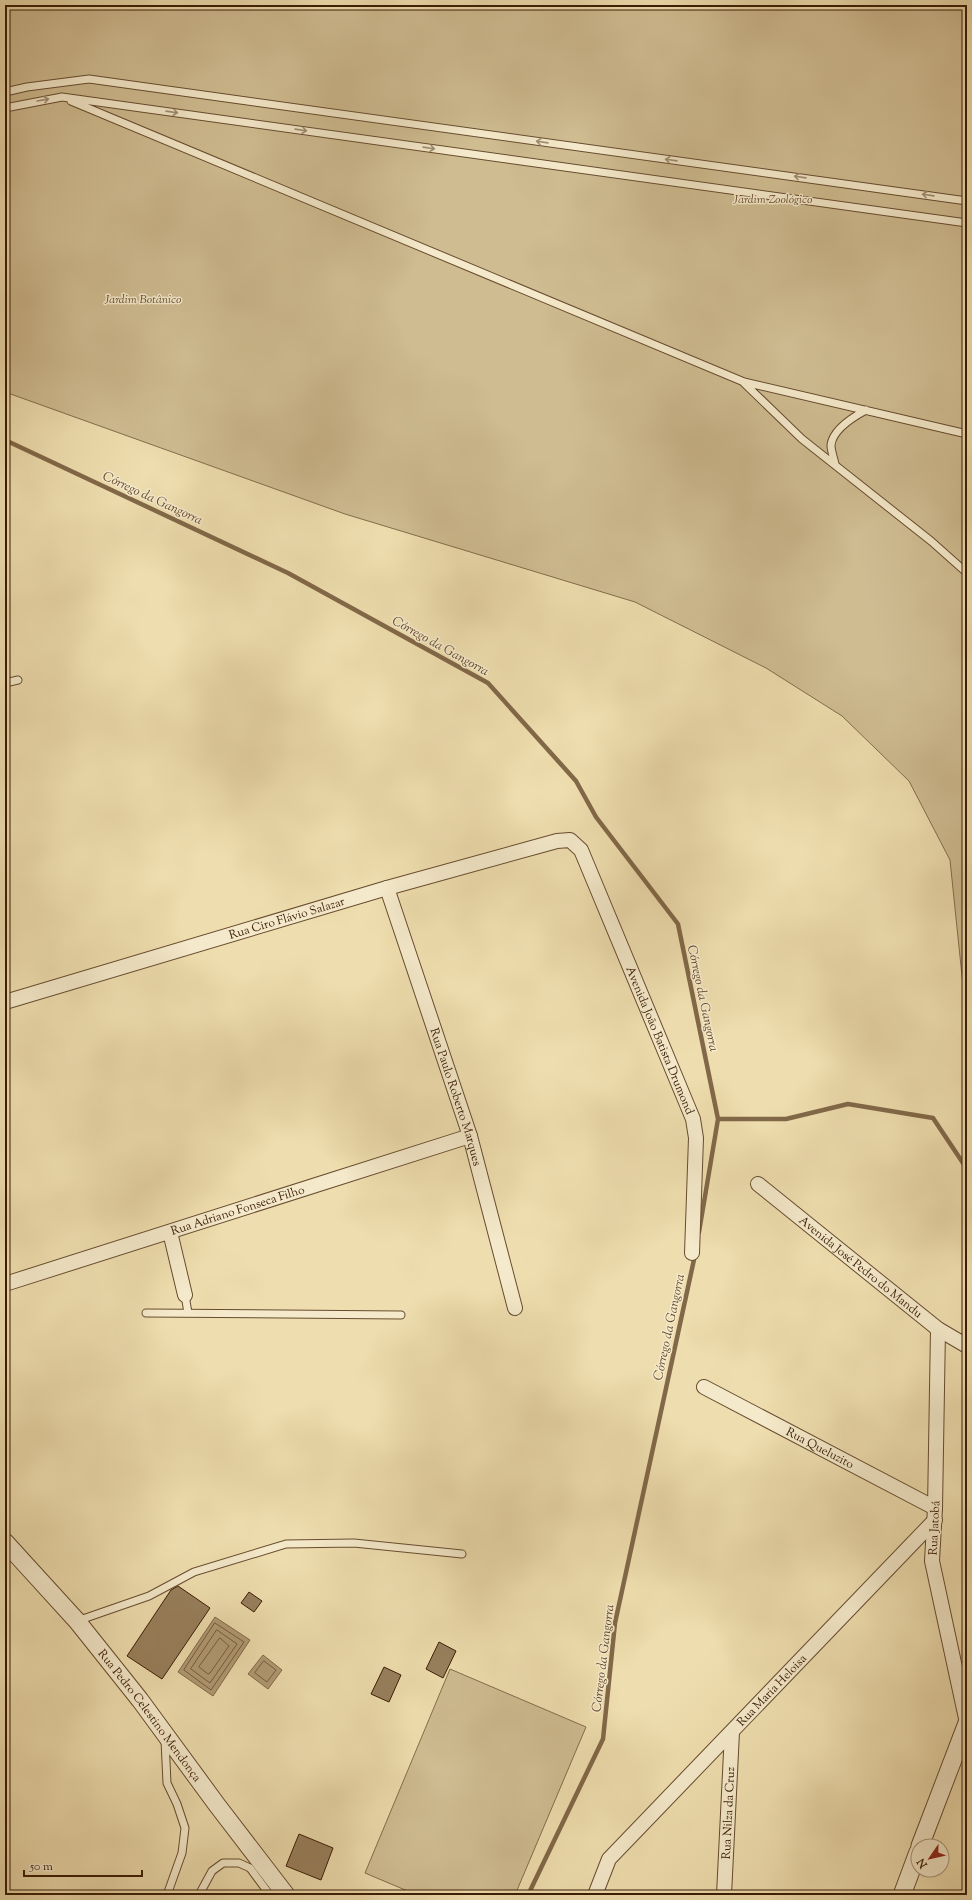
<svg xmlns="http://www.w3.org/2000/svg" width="972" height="1900" font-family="'Sorts Mill Goudy',serif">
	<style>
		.green { fill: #cfbc91; stroke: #846c4b }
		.water { fill: #b19b75; stroke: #816848 }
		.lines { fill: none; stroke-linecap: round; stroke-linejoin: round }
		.shore { stroke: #765c3d; stroke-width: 1 }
		.stream { stroke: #816848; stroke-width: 4.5 }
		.building { fill: #98805d; stroke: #3a1c05 }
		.service-casing { stroke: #674c2f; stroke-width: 9 }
		.minor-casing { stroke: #674c2f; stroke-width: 16 }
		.tertiary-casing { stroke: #674c2f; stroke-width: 19 }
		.service { stroke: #f4e9ca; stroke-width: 7 }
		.minor { stroke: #f4e9ca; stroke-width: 14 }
		.tertiary { stroke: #f4e9ca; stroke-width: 17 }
		.oneway { stroke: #a08d71 }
		.labels { text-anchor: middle; stroke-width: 3; stroke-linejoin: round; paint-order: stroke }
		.park-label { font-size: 12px; font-style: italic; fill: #674c2f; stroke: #f4e9ca }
		.street-label { font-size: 12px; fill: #3a1c05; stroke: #f4e9ca }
		.water-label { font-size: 13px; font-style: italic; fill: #64482c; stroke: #f4e9ca }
	</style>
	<rect width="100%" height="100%" fill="#eeddae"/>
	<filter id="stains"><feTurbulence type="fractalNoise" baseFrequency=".005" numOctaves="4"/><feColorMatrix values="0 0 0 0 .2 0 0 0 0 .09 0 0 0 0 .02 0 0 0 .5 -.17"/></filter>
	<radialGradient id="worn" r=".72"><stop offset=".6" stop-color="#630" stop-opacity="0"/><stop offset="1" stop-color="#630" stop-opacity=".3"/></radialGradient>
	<path class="green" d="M5,5h962v1019l-17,-164 -41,-79 -67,-65 -76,-48 -131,-66 -290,-88 -340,-122z
		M450,1669l136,58 -71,168h-98l-52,-22z"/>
	<path class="water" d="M215,1617l35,23 -37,56 -35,-24z
		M263,1655l19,15 -14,19 -20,-15z"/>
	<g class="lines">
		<path class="shore" d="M215,1623l29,19 -33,48 -27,-20z
			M217,1630l20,14 -27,39 -19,-14z
			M220,1638l9,8 -19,27 -2,1 -9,-7z
			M264,1661l12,9 -9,12 -12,-9z"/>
		<path class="stream" d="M5,440l283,133 200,110 88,98 20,36 82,107 40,195 -19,113
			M718,1119h68l62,-15 85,14 34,51
			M528,1895l75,-156 12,-116 80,-368"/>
	</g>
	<path class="building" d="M178,1586l32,22 -48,71 -35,-23 44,-66z
		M249,1592l13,9 -8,11 -13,-9z
		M439,1642l17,9 -13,27 -17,-9z
		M384,1667l17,8 -12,27 -18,-8z
		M299,1834l34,14 -12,32 -35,-14z"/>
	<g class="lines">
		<defs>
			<path id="service" d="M5,92l22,-5 62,-8 878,122
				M71,101l673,281 223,52
				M5,108l57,-11 905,126
				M744,383l58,56 129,102 36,32
				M835,464c-1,-5 -4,-13 -4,-19 2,-16 22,-28 35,-35
				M5,683l13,-3
				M185,1295l3,18
				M146,1313l255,2
				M77,1621l72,-25 45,-24 92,-28 68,-1 108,11
				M165,1740l2,43 10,21 8,24 -3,25 -15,42
				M199,1895l13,-24 11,-8h16l11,5 20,27"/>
			<g id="minor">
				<path id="s1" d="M387,888l83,248 45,172"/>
				<path id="s2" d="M5,1002l382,-114 170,-47 13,-1 11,10 112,269 3,19 -4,115"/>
				<path id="s3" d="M758,1184l180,145 29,17"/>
				<path d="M170,1232l15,63"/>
				<path id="s4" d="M5,1284l465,-148"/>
				<path d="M938,1329l-3,179 -3,53 35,162"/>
				<path id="s5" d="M704,1387l231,121"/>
				<path id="s6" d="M595,1895l14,-36 326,-339"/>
				<path id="s7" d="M724,1895l8,-163"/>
			</g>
			<g id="tertiary">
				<path id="s8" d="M5,1542l72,79 63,79 77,105 69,90"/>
				<path d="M920,1846l47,-123"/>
				<path d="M902,1895l16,-43"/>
			</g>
		</defs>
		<use href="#service" class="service-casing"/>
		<use href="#minor" class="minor-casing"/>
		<use href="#tertiary" class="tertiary-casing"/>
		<use href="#service" class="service"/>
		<use href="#minor" class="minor"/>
		<use href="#tertiary" class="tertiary"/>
	</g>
	<defs><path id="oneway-shaft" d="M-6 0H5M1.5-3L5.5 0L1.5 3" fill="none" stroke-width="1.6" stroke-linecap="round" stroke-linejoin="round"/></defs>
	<g class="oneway">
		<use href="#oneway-shaft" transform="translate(43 100) rotate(-10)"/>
		<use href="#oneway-shaft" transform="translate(172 112) rotate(8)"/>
		<use href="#oneway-shaft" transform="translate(301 130) rotate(8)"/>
		<use href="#oneway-shaft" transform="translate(542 142) rotate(-172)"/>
		<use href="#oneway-shaft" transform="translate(429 148) rotate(8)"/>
		<use href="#oneway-shaft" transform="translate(671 160) rotate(-172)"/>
		<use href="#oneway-shaft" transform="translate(800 177) rotate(-172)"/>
		<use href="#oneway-shaft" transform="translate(928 195) rotate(-172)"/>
	</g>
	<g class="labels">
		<g class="park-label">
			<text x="773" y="203">Jardim Zoológico</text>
			<text x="143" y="303">Jardim Botânico</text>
		</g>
		<g class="street-label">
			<text dy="4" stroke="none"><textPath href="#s2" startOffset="294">Rua Ciro Flávio Salazar</textPath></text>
			<text dy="4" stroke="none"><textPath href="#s2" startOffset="809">Avenida João Batista Drumond</textPath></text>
			<text dy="4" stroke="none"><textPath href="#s1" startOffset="220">Rua Paulo Roberto Marques</textPath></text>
			<text dy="4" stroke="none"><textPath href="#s4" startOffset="244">Rua Adriano Fonseca Filho</textPath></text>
			<text dy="4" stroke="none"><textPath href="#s3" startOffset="132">Avenida José Pedro do Mandu</textPath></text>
			<text dy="4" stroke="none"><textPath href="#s5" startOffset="131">Rua Queluzito</textPath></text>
			<text transform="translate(934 1528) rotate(-87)" y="4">Rua Jatobá</text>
			<text dy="4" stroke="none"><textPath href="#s6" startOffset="273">Rua Maria Heloisa</textPath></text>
			<text dy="4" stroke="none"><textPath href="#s8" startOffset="226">Rua Pedro Celestino Mendonça</textPath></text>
			<text dy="4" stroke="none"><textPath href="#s7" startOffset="82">Rua Nilza da Cruz</textPath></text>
		</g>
		<g class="water-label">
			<text transform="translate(153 497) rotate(25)" y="5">Córrego da Gangorra</text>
			<text transform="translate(441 645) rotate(29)" y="5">Córrego da Gangorra</text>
			<text transform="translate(704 998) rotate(78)" y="5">Córrego da Gangorra</text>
			<text transform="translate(668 1327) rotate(-78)" y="5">Córrego da Gangorra</text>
			<text transform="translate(602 1658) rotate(-83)" y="5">Córrego da Gangorra</text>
		</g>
	</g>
	<rect width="972" height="1900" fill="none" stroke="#eeddae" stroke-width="20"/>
	<rect x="6" y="6" width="960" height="1888" fill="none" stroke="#3a1c05" stroke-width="2"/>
	<rect x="10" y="10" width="952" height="1880" fill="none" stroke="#3a1c05"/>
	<g transform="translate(930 1858) rotate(236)"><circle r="19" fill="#f4e9ca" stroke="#aa977b"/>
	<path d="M0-3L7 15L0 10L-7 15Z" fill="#8f2418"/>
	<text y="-6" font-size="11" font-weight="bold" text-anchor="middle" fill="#3a1c05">N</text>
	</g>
	<path d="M24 1870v6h118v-6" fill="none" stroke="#3a1c05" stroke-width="2"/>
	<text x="30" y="1870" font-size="12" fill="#3a1c05" stroke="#f4e9ca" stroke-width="3" paint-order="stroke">50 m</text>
	<rect width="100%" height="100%" filter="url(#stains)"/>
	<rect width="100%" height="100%" fill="url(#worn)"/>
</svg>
